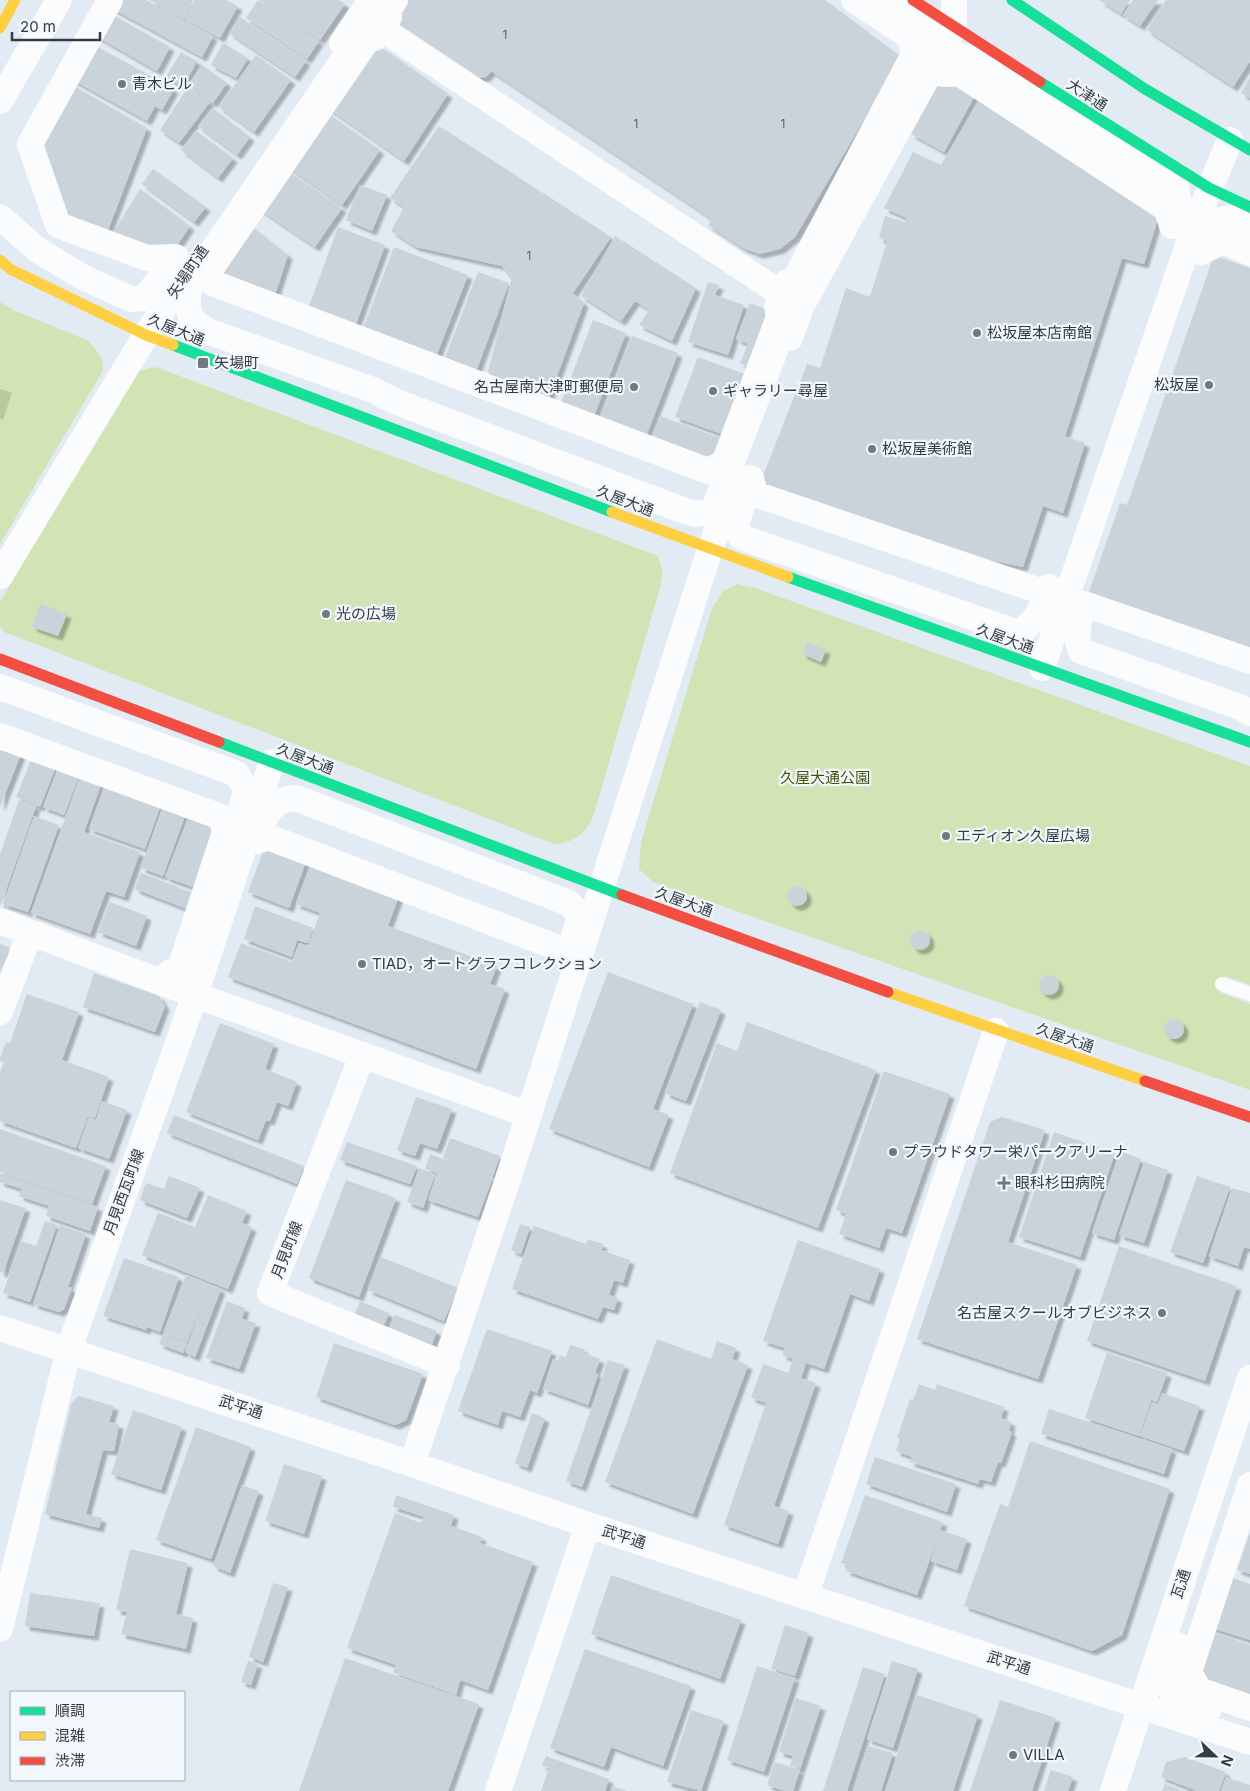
<svg xmlns="http://www.w3.org/2000/svg" width="1250" height="1791" font-family="Inter,'Noto Sans JP',sans-serif">
	<style>
		.green { fill: #d2e3b6 }
		.forest { fill: #bacb9a }
		.building { fill: #cbd3da; filter: url(#shadow) }
		.lines { fill: none; stroke-linecap: round; stroke-linejoin: round }
		.lane { stroke: #fbfcfd; stroke-width: 14 }
		.street { stroke: #fbfcfd; stroke-width: 26 }
		.fast { stroke: #16e098; stroke-width: 11 }
		.slow { stroke: #ffcf43; stroke-width: 11 }
		.jam { stroke: #f24e42; stroke-width: 11 }
		.poi-dot { fill: #707981; stroke: #f2f7fb; stroke-width: 2 }
		.labels { text-anchor: middle; stroke-width: 4.5; stroke-linejoin: round; paint-order: stroke }
		.number-label { font-size: 12px; fill: #5a626a }
		.poi-label { font-size: 15px; fill: #333b43; stroke: #f2f7fb; text-anchor: start }
		.street-label { font-size: 15px; fill: #333b43; stroke: #f2f7fb }
		.park-label { font-size: 15px; fill: #44530c; stroke: #f2f7fb }
	</style>
	<defs>
		<filter id="shadow"><feDropShadow dx="4.5" dy="4.5" stdDeviation="1" flood-color="#0004"/></filter>
	</defs>
	<rect width="100%" height="100%" fill="#e2ebf3"/>
	<path class="green" d="M0,302l16,9 73,30 13,17 1,13 -103,173z
		M156,367l502,189 5,17 -3,15 -66,226c-8,20 -18,28 -40,30l-550,-212 -4,-6v-24l111,-190 27,-41z
		M737,584l18,4 495,178v219l-25,-9 -6,16 31,12v86l-597,-208 -14,-13 2,-27 71,-234 11,-17z"/>
	<path class="forest" d="M0,389l12,4 -9,27 -3,-1z"/>
	<path class="building" d="M115,0h31l67,36 -11,21 -91,-49z
		M149,0h44l-10,19z
		M194,0h32l12,6 -18,32 -36,-19z
		M258,0l61,41 -12,18 -61,-41z
		M259,0h80l6,4 -25,36z
		M399,0h426l76,57 -106,180 -15,12 -21,5 -16,-6 -35,-23 4,-6 -221,-148 -5,6 -8,1 -84,-56z
		M1099,0h31l-9,14z
		M1133,0h25l-18,26 -17,-11z
		M1166,0h84v61l-17,26 -86,-57z
		M107,12l63,35 -13,24 -63,-36z
		M240,17l66,44 -11,16 -66,-44z
		M91,43l83,46 -12,21 -7,-4 -8,15 -76,-42z
		M223,43l25,15 -12,20 -25,-13z
		M384,49l64,45 -44,67 -78,-54 33,-50z
		M181,52l16,9 -14,26 -17,-10z
		M256,55l35,25 -37,52 -35,-25z
		M202,65l25,18 -14,20 -25,-18z
		M943,76l36,12 -35,64 -33,-18z
		M1250,77v21l-9,-5z
		M67,82l80,46 -42,110 -39,-15 -30,-81z
		M188,87l22,15 -31,41 -19,-13z
		M983,93l176,122 -15,49 -22,-6 -57,178 20,7 -22,70 -20,-7 -20,61 -81,-17 -183,-64 48,-122 13,4 26,-80 24,9 17,-56 -8,-3 6,-22 20,6 2,-4 -23,-10 29,-56 28,13z
		M212,108l38,29 -13,18 -39,-29z
		M323,110l57,40 -38,55 -57,-40z
		M439,126l172,111 -38,56 11,10 -36,97 -19,-8 -7,-10 -9,3 -21,-7 -4,-6 23,-92 -9,-14 -86,-19 -25,-16 13,-24 -14,-9z
		M196,131l37,27 -15,20 -37,-28z
		M283,168l59,40 -27,39 -59,-40z
		M153,169l53,38 -12,15 -52,-38z
		M360,185l27,10 -15,36 -26,-11z
		M140,189l50,37 -20,30 -63,-13z
		M246,222l42,33 -15,46 -55,-19z
		M338,227l47,18 -33,90 -47,-18z
		M615,236l81,52 -24,53 -33,-16 10,-15 -14,-9 -14,20 -40,-25z
		M394,247l74,28 -34,87 -73,-28z
		M1214,255l36,13v392l-165,-57 35,-100 7,2z
		M478,272l31,11 -35,94 -32,-11z
		M708,282l11,3 -4,10 29,10 -16,50 -40,-13z
		M750,303l18,7 -15,59 -13,-6 8,-19 -12,-5z
		M593,320l33,13 -34,88 -33,-13z
		M632,336l46,17 -33,86 -46,-18z
		M698,357l52,19 -23,60 -52,-19z
		M660,416l66,24 -17,25 -59,-22z
		M40,604l27,10 -9,22 -26,-9z
		M807,642l19,8 -5,12 -19,-8z
		M0,745l21,9 -21,53z
		M34,753l24,9 -18,45 -24,-10z
		M60,763l21,8 -17,44 -21,-8z
		M82,771l21,8 -19,53 56,20 -16,45 -18,-6 -16,43 -59,-21z
		M107,779l56,20 -18,50 -56,-20z
		M19,800l17,6 -36,101v-53z
		M165,800l23,8 -25,68 -22,-8z
		M191,810l26,9 -24,68 -28,-10z
		M34,816l25,9 -31,87 -25,-8z
		M266,843l41,16 -18,49 -41,-16z
		M313,858l88,32 -13,36 109,40 -7,18 15,5 -29,80 -248,-92 13,-34 51,19 7,-19 9,3 12,-33 -24,-9z
		M141,873l57,22 -6,16 -57,-22z
		M787 896a10 10 0 1 1 20 0a10 10 0 1 1-20 0Z
		M110,902l37,14 -11,30 -38,-14z
		M255,906l58,22 -5,15 -11,-3 -5,17 -48,-18z
		M910 940a10 10 0 1 1 20 0a10 10 0 1 1-20 0Z
		M0,944l10,4 -10,25z
		M608,972l85,32 -40,105 16,6 -20,52 -100,-38z
		M94,973l65,23 6,10 -10,26 -72,-25z
		M1039 985a10 10 0 1 1 20 0a10 10 0 1 1-20 0Z
		M27,994l52,18 -17,48 47,17 -14,41 -7,-2 -12,32 -76,-27v-49l4,-10 -4,-1v-3l6,-16 4,1z
		M700,1002l21,8 -35,91 -21,-8z
		M1164 1029a10 10 0 1 1 20 0a10 10 0 1 1-20 0Z
		M747,1022l129,48 -58,158 -148,-55 47,-130 20,8z
		M220,1023l54,21 -9,25 32,13 -9,24 -11,-4 -7,19 -4,-1 -8,20 -72,-28z
		M884,1071l66,23 -48,139 -16,-5 -7,20 -40,-14 7,-20 -10,-4z
		M416,1097l36,12 -15,40 -17,-6 -5,13 -18,-6z
		M102,1101l25,9 -18,49 -31,-11 11,-31 7,3z
		M174,1115l130,51 -7,18 -130,-51z
		M1002,1117l43,13 -37,112 69,23 -39,114 -121,-40 73,-217z
		M0,1129l106,37 -14,38 -92,-32z
		M1054,1132l61,21 -35,104 -61,-20z
		M450,1138l50,18 -7,20 -50,-18z
		M347,1142l70,24 -7,18 -70,-24z
		M1120,1151l21,8 -27,81 -22,-7z
		M430,1154l63,23 -15,40 -50,-17 9,-27 -12,-4z
		M1144,1162l24,8 -24,73 -25,-8z
		M419,1168l16,6 -12,34 -16,-6z
		M0,1173l98,34 -8,24 -44,-15 3,-10 -30,-10 3,-7 -22,-7z
		M169,1176l31,12 -13,30 -47,-18 6,-17 18,6z
		M1197,1176l33,11 -27,76 -33,-11z
		M346,1180l50,18 -37,99 -50,-19z
		M1232,1188l18,5v56l-6,-2 -6,19 -29,-10z
		M208,1195l39,16 -5,12 10,4 -24,62 -86,-34 16,-42 37,14z
		M0,1200l26,8 -23,65 -3,-1z
		M45,1221l12,4 -27,77 -27,-9 18,-52 15,5z
		M520,1224l10,3 -9,27 -10,-4z
		M60,1225l26,9 -18,53 4,1 -8,21 -5,3 -26,-8z
		M534,1226l52,18 2,-5 15,5 -2,6 29,10 -7,23 -9,-3 -5,15 9,3 -4,12 -11,-3 -5,12 -86,-30z
		M798,1240l82,29 -11,32 -19,-7 -26,75 -18,-6 -5,15 15,5 -42,123 15,5 -11,33 -54,-19 42,-122 -15,-5 12,-34 25,9 5,-14 -11,-4 3,-7 -22,-7z
		M1119,1246l118,40 -32,95 -118,-40z
		M381,1257l77,31 -14,33 -76,-31z
		M124,1258l55,19 -19,55 -13,-5 -1,3 -43,-14z
		M186,1275l35,14 -26,68 -10,-5 22,-60 -20,50 -24,-9z
		M227,1301l18,7 -3,11 14,4 -17,46 -33,-11z
		M360,1301l29,12 -5,12 -29,-11z
		M395,1315l42,16 -5,13 -42,-16z
		M487,1329l65,22 -15,42 -7,-3 -10,27 -18,-6 -4,14 -40,-14z
		M163,1334l24,9 -4,10 -24,-9z
		M657,1339l54,20 6,-18 19,7 -4,11 16,6 -55,149 -88,-32z
		M334,1343l89,31 -17,46 -11,5 -79,-28z
		M570,1345l14,4 -1,4 17,6 -5,14 3,1 -10,31 -45,-16 10,-30 5,1 2,-5 6,2z
		M1107,1353l60,20 -10,29 -6,-2 -12,36 -54,-18z
		M608,1360l17,5 -43,122 -16,-6z
		M919,1384l16,6 2,-6 67,23 -3,11 10,4 -2,9 3,1 -11,31 -3,-1 -7,20 -11,-3 -2,5 -68,-22 2,-5 -16,-6 4,-12 -3,-1 13,-39 3,1z
		M1162,1393l38,13 -16,45 -44,-15 12,-34 6,2z
		M78,1396l36,10 -5,16 10,2 -5,27 -11,-1 -17,64 16,4 -3,10 -54,-14 26,-110z
		M1049,1409l123,40 -8,25 -123,-40z
		M133,1410l49,17 -21,63 -50,-16z
		M532,1413l13,5 -18,50 -12,-5z
		M196,1427l55,20 -40,112 -55,-19z
		M1030,1441l140,48 -48,146 -30,16 -128,-45 36,-102 8,3z
		M875,1457l81,27 -9,28 -81,-28z
		M284,1464l38,12 -18,58 -39,-13z
		M242,1485l17,6 -29,82 -17,-7z
		M396,1495l58,20 -3,10 -58,-18z
		M865,1495l78,27 -3,8 27,9 -10,31 -26,-9 8,-27 -22,61 -71,-24 2,-6 -7,-2z
		M395,1513l26,10 3,-7 58,21 -2,6 53,19 -45,128 -28,-10 -4,15 -63,-22 3,-8 -49,-17z
		M1250,1533v41l-13,-4z
		M130,1549l58,14 -12,51 17,4 -7,31 -65,-15 6,-22 -11,-2z
		M611,1575l130,45 -21,59 -129,-45z
		M1227,1576l23,8v56l-41,-13z
		M273,1583l15,4 -25,75 -14,-5z
		M30,1593l70,10 -6,33 -69,-10z
		M785,1625l24,8 -14,43 -24,-7z
		M1204,1629l46,16v62l-51,-18z
		M585,1649l106,37 -28,80 -52,-19 -7,20 -54,-19z
		M345,1658l134,46 -31,87h-149z
		M248,1661l10,3 -7,21 -10,-3z
		M892,1661l26,8 -25,79 -26,-9z
		M757,1666l38,12 -31,94 -37,-12z
		M863,1667l22,7 -38,117h-24z
		M917,1695l61,20 -25,76h-68z
		M796,1698l25,8 -21,63 -10,-3 3,-10 -14,-4z
		M1000,1700l56,18 -24,73h-62z
		M691,1710l33,11 -23,70 -34,-9z
		M868,1746l25,7 -12,38h-28z
		M546,1756l63,23 -4,12h-64l8,-23 -7,-2z
		M1185,1757l41,15 -7,19h-22l-36,-14 5,-15z
		M775,1762l25,8 -7,21h-8l-18,-6z
		M1051,1770l22,7 -5,14h-24z
		M1226,1777l24,8v6h-29z
		M1165,1784l18,7h-21z
		M613,1786l14,5h-16z"/>
	<g class="lines">
		<path class="lane" d="M1222,984l28,10"/>
		<path class="street" d="M383,0l-3,8 9,9 -1,-7 7,-10
			M890,0l37,27 2,14 -13,28
			M364,17l434,288
			M362,32l13,5 -7,2 -160,234 5,10 495,188 16,-8 55,-146 -2,-11 9,8v8l-73,189 -18,3 -10,-3 -291,-110 -21,-11 -163,-58c-23,-10 -25,-25 -20,-48z
			M342,43l29,-43
			M961,56l14,5 201,126 3,18 -7,21 -5,-17 -208,-136 -16,1 12,-16z
			M0,101l59,-101
			M0,217l38,33 46,28 47,21 13,-1 4,-4 28,-37 -29,1 -89,-33 -28,-81 80,-144
			M1250,229l-20,-11 -18,4 -11,30 23,-11 26,12
			M813,263l-11,20 -7,5 -8,-6 7,-1 119,-225v-17l-59,-39
			M790,338l11,-31 153,-279v-28
			M751,478l4,16 285,97 9,-4c-7,18 -12,39 -33,45l-270,-93 -6,-3 -4,-12z
			M0,576l146,-241 43,-65
			M1250,661l-166,-57c-5,15 -10,32 -3,47l159,56 10,6
			M1042,668l154,-446 34,-82
			M0,687l237,87 9,15 -7,31
			M0,736l221,81 4,15 -45,136 -10,4c21,6 24,-14 29,-30
			M296,798l273,105 9,10v9l-10,35 -4,-7 -296,-113 -10,4c7,-23 9,-41 38,-43z
			M0,921l195,74 334,120
			M0,1012l30,-79
			M362,1056l-92,237 177,72
			M0,1328l412,136 176,61 662,217
			M412,1464l100,-297 198,-618 20,-53
			M1250,1485l-61,187 10,18 51,18
			M805,1597l191,-566
			M0,1629l69,-280 126,-354 77,-233
			M1178,1645c-14,44 -17,51 30,66
			M498,1791l90,-266
			M1113,1791l137,-413"/>
		<path class="fast" d="M1012,0l133,89 105,61
			M1040,82l169,106 41,19
			M173,345l439,167
			M788,577l462,165
			M219,742l403,153"/>
		<path class="slow" d="M0,28l15,-28
			M0,260l10,9 136,66 27,10
			M612,512l176,65
			M888,992l257,89"/>
		<path class="jam" d="M913,0l127,82
			M0,659l219,83
			M622,895l266,97
			M1145,1081l105,36"/>
	</g>
	<g class="poi-dot">
		<circle cx="122" cy="84" r="5"/>
		<circle cx="977" cy="333" r="5"/>
		<rect x="197" y="357" width="12" height="12" rx="2.5"/>
		<circle cx="1209" cy="385" r="5"/>
		<circle cx="634" cy="387" r="5"/>
		<circle cx="713" cy="391" r="5"/>
		<circle cx="872" cy="449" r="5"/>
		<circle cx="326" cy="614" r="5"/>
		<circle cx="946" cy="836" r="5"/>
		<circle cx="362" cy="964" r="5"/>
		<circle cx="893" cy="1152" r="5"/>
		<path d="M1001.5 1175.5h5v5h5v5h-5v5h-5v-5h-5v-5h5z"/>
		<circle cx="1162" cy="1313" r="5"/>
		<circle cx="1013" cy="1755" r="5"/>
	</g>
	<g class="labels">
		<g class="number-label">
			<text x="505" y="39">1</text>
			<text x="636" y="128">1</text>
			<text x="783" y="128">1</text>
			<text x="529" y="260">1</text>
		</g>
		<g class="poi-label">
			<text x="132" y="89">青木ビル</text>
			<text x="987" y="338">松坂屋本店南館</text>
			<text x="214" y="368">矢場町</text>
			<text x="1199" y="390" text-anchor="end">松坂屋</text>
			<text x="624" y="392" text-anchor="end">名古屋南大津町郵便局</text>
			<text x="723" y="396">ギャラリー尋屋</text>
			<text x="882" y="454">松坂屋美術館</text>
			<text x="336" y="619">光の広場</text>
			<text x="956" y="841">エディオン久屋広場</text>
			<text x="372" y="969">TIAD，オートグラフコレクション</text>
			<text x="903" y="1157">プラウドタワー栄パークアリーナ</text>
			<text x="1015" y="1188">眼科杉田病院</text>
			<text x="1152" y="1318" text-anchor="end">名古屋スクールオブビジネス</text>
			<text x="1023" y="1760">VILLA</text>
		</g>
		<g class="street-label">
			<text transform="translate(1087 95) rotate(33)" y="5">大津通</text>
			<text transform="translate(188 272) rotate(-56)" y="5">矢場町通</text>
			<text transform="translate(176 330) rotate(22)" y="5">久屋大通</text>
			<text transform="translate(625 501) rotate(21)" y="5">久屋大通</text>
			<text transform="translate(1005 639) rotate(20)" y="5">久屋大通</text>
			<text transform="translate(305 759) rotate(21)" y="5">久屋大通</text>
			<text transform="translate(684 902) rotate(20)" y="5">久屋大通</text>
			<text transform="translate(1065 1038) rotate(19)" y="5">久屋大通</text>
			<text transform="translate(124 1192) rotate(-70)" y="5">月見西瓦町線</text>
			<text transform="translate(287 1250) rotate(-69)" y="5">月見町線</text>
			<text transform="translate(241 1407) rotate(18)" y="5">武平通</text>
			<text transform="translate(624 1537) rotate(18)" y="5">武平通</text>
			<text transform="translate(1181 1584) rotate(-72)" y="5">瓦通</text>
			<text transform="translate(1009 1663) rotate(18)" y="5">武平通</text>
		</g>
		<g class="park-label">
			<text x="825" y="783">久屋大通公園</text>
		</g>
	</g>
	<rect x="10" y="1691" width="175" height="90" fill="#f2f7fb" stroke="#a6acb1"/>
	<rect x="20" y="1707" width="25" height="8" fill="#16e098" stroke="#a6acb1"/>
	<text x="55" y="1716" font-size="15" fill="#333b43">順調</text>
	<rect x="20" y="1732" width="25" height="8" fill="#ffcf43" stroke="#a6acb1"/>
	<text x="55" y="1741" font-size="15" fill="#333b43">混雑</text>
	<rect x="20" y="1757" width="25" height="8" fill="#f24e42" stroke="#a6acb1"/>
	<text x="55" y="1766" font-size="15" fill="#333b43">渋滞</text>
	<g transform="translate(1215 1756) rotate(112)" stroke="#f2f7fb" stroke-width="4" paint-order="stroke">
	<path d="M0-4L9 19L0 12L-9 19Z" fill="#333b43"/>
	<text y="-8" font-size="14" font-weight="bold" text-anchor="middle" fill="#333b43">N</text>
	</g>
	<path d="M12 32v8h88v-8" fill="none" stroke="#333b43" stroke-width="2.5"/>
	<text x="20" y="32" font-size="15" fill="#333b43" stroke="#f2f7fb" stroke-width="4" paint-order="stroke">20 m</text>
</svg>
